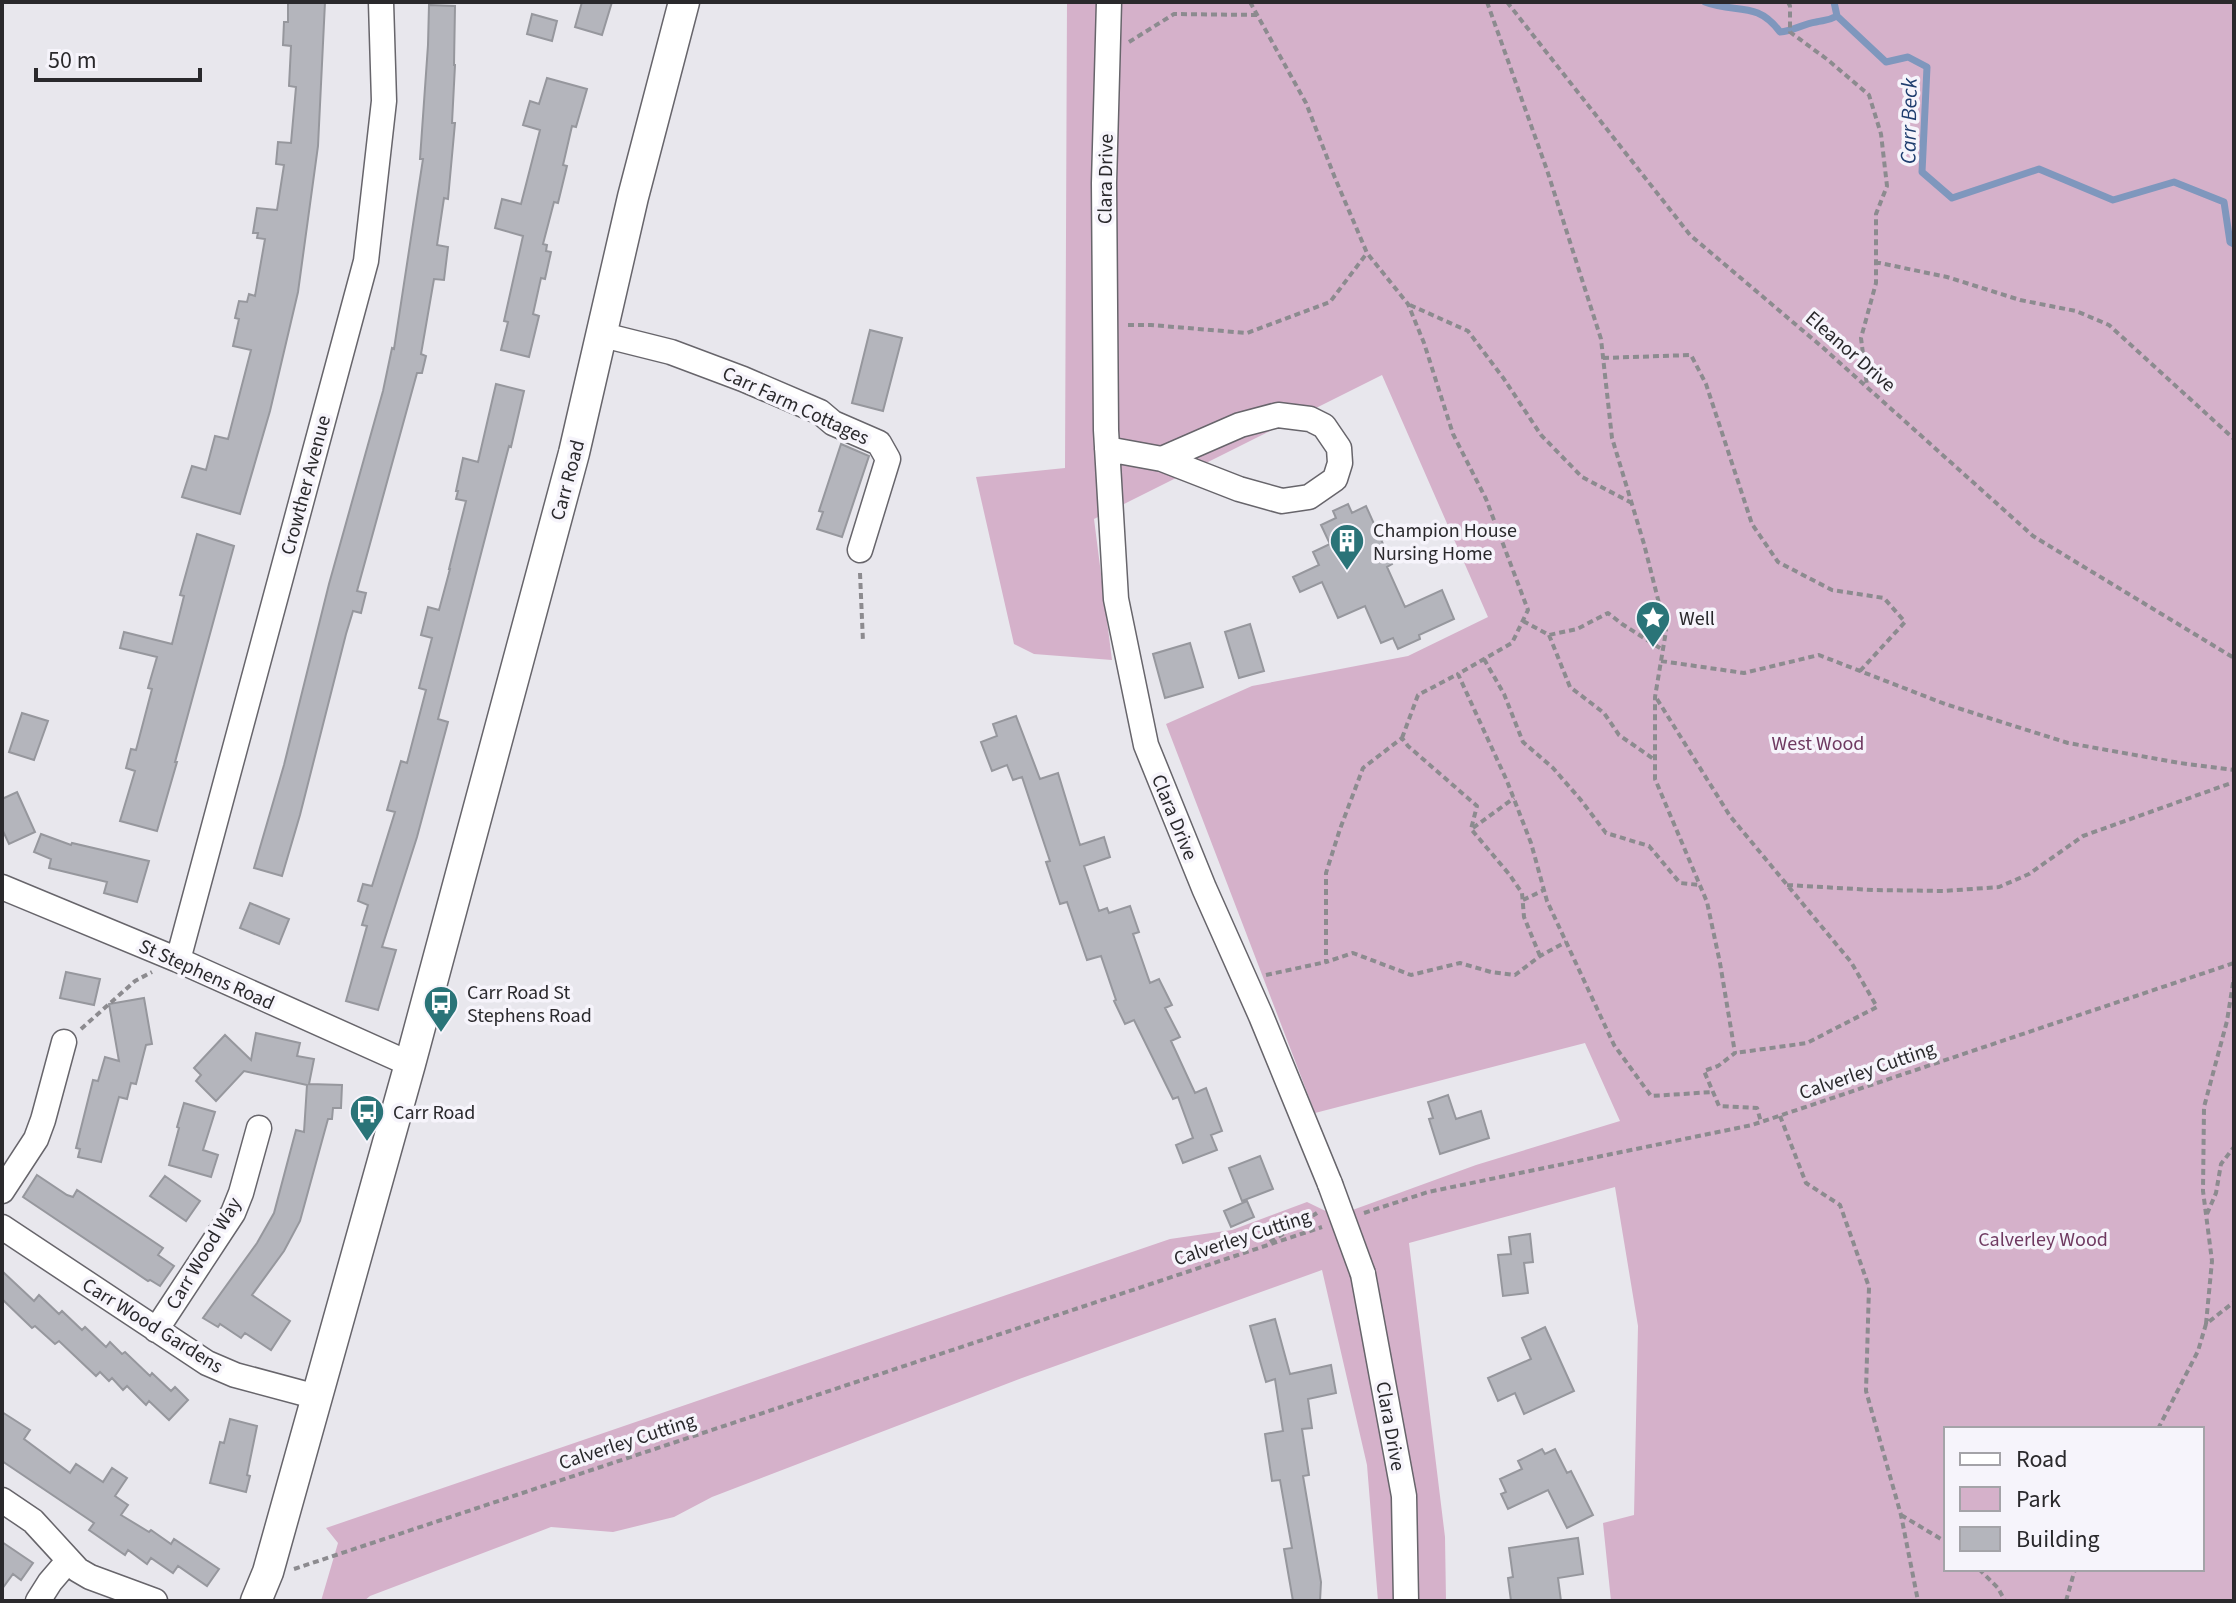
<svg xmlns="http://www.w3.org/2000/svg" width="2236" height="1603" font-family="'Source Sans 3',sans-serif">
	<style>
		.green { fill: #d5b1ca; fill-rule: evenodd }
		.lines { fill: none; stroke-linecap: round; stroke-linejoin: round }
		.stream { stroke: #7f97bd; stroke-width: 7 }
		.building { fill: #b4b5bc; stroke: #96979d; stroke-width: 2 }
		.minor-casing { stroke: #67656b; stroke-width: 27 }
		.major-casing { stroke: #67656b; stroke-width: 33 }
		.path { stroke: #8c8b8f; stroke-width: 4; stroke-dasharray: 6 4; stroke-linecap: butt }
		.minor { stroke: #fff; stroke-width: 24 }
		.major { stroke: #fff; stroke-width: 30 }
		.minor-bridge-casing { stroke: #67656b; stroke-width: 27; stroke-linecap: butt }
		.minor-bridge { stroke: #fff; stroke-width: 24 }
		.labels { text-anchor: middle; stroke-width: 7; stroke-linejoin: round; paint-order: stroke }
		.street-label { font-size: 20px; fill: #2a292c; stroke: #f6f4fb }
		.poi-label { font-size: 20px; fill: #2a292c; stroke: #f6f4fb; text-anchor: start }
		.park-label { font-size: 20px; fill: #6f3a61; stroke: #f6f4fb }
		.water-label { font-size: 22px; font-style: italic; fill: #1f3e6f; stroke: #f6f4fb }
	</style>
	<rect width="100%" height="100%" fill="#e8e7ed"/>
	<path class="green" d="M1067,2h1167v1599h-623l-8,-78 31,-8 4,-189 -23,-139 -206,56 36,294 1,64h-68l-11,-136 -45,-195 -300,108 -310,119 -38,20 -61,15 -62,-5 -181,69 -6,5h-43l17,-58 -12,-15 844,-289 62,-9 75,-28 29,14 140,-51 144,-44 -35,-78 -270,70 -149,-389 86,-38 156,-30 80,-39 -106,-242 -288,144 18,141 -78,-6 -20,-10 -38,-167 89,-9zM1946,1429h256v140h-256z"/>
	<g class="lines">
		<path class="stream" d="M1705,2c30,12 52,-2 75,30 13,-1 23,-8 36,-10 9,-2 12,-1 21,-6
			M1834,2l3,14 49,46 22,-5 19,10 -5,105 30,26 87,-29 74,31 61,-18 50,20 6,40 4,2"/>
	</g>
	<path class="building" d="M288,2h37l-7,144 -20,146 -28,119 -30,103 -58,-17 10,-31 14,4 9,-34 13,3 23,-89 -18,-4 6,-27 -4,-1 4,-17 8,1 2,-8 6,2 10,-57 -8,-1 1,-5h-5l4,-25 20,2 7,-45 -8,-1 2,-22 13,1 5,-56 -7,-1 2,-40 -8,-1 1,-23h4z
		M582,2h30l-10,33 -27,-8z
		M429,5l26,1 -1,59h1l-3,58h3l-7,76 -4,-1 -7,47 11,2 -4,33 -10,-1 -13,75 5,2 -4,17h-5l-60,218 9,2 -5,20 -8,-2 -7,23 -46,181 -18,61 -28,-8 30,-103 45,-181 54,-193 9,-43 2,1 29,-190h-3l8,-114z
		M532,14l25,7 -5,20 -25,-7z
		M547,78l40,11 -11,38 -4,-1 -9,39 4,1 -9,37 -4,-1 -11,42 4,1 -1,6 5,1 -6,27 -4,-1 -8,36 6,2 -10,41 -28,-7 7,-28 -4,-1 19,-85 -28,-8 7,-29 19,5 19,-74 -17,-5 7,-24 9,3z
		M870,330l32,8 -19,73 -31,-8z
		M496,384l28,7 -13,56 -2,-1 -71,273 10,3 -31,115 -35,110 14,3 -18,60 -32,-9 21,-75 -5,-1 6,-20 -10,-4 5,-17 9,2 23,-74 -8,-2 14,-49 6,2 19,-73 -7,-2 13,-50 -11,-3 7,-28 11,3 11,-41h-1l17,-68 -10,-2 2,-8h-2l7,-33 15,4z
		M841,444l28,12 -27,81 -25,-8 6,-17 -4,-1z
		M1348,504l4,9 14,-7 26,58 -5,3 18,40 37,-17 12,29 -35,16 1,4 -22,10 -5,-11 -12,5 -16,-37 -27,12 -16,-36 -22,10 -7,-15 26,-12 -6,-13 17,-8 -9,-19 15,-7 -3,-7z
		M197,534l37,12 -59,216h2l-20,69 -37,-10 15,-50 -9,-3 5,-19 5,1 16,-61 -4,-1 9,-31 -37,-9 4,-16 48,12 12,-48 -4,-1z
		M1250,624l14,47 -25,7 -14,-46z
		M1190,643l13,44 -38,11 -12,-44z
		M22,713l26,8 -14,39 -25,-8z
		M1016,716l24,63 18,-6 22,72 24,-8 6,20 -26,9 15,45 8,-3 2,5 21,-7 9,26 -6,2 17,49 9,-4 13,26 -7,3 15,29 -9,4 24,52 11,-5 16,43 -11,4 6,15 -34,13 -7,-18 17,-7 -15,-41 -5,2 -39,-79 -9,4 -11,-23 2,-1 -15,-44 -14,4 -20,-58 -7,2 -14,-42 4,-1 -28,-84 -9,3 -6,-15 -15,6 -11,-29 16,-6 -4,-12z
		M17,792l18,40 -26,12 -7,-15v-30z
		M41,834l30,11 1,-2 77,18 -12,41 -33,-9 3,-11 -58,-14 2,-9 -17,-7z
		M250,903l39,16 -10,25 -39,-16z
		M66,972l34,7 -6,26 -34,-7z
		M144,998l8,46 -6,1 -10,39 -5,-1 -4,16 -8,-2 -18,65 -23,-5 2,-8 -4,-1 17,-68 5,1 7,-24 14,4 -10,-57z
		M256,1033l44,10 -3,13 17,3 -5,25 33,1 -1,23h-8l-1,11h-4l-28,102 -16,30 -32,44 38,26 -19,29 -26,-17 -4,5 -21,-14 -2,3 -15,-9 54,-75 17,-30 22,-83 8,2 3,-47 -63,-14 -28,30 -20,-20 5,-6 -7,-7 31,-33 26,25z
		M1448,1095l8,24 25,-8 8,27 -49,16 -11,-35 4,-1 -5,-16z
		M184,1103l31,9 -12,38 15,5 -7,22 -42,-12 10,-37 -2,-1z
		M1260,1156l13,33 -31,12 -13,-33z
		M37,1175l30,20 6,2 4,-7 86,58 -5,7 16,11 -14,20 -10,-6 -2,1 -125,-84z
		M165,1176l35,25 -14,20 -36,-25z
		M1247,1201l7,16 -23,10 -7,-16z
		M1530,1234l3,28 -9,1 4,30 -25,3 -5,-41 13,-1 -2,-17z
		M2,1271l32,30 5,-6 20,19 3,-3 20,19 3,-3 21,20 4,-5 12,12 3,-2 25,24 2,-3 19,18 4,-4 13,13 -19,20 -20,-19 -3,4 -19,-19 -4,4 -11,-12 -3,3 -9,-9 -4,4 -37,-35 -4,3 -20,-18 -3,2 -30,-29z
		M1275,1319l15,55 41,-9 5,28 -28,6 4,29 -10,1 7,46 -6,1 18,106 -1,19h-27l-9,-52 8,-1 -12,-68 -8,1 -7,-47 18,-3 -8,-52 -9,3 -16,-56z
		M1545,1327l29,64 -50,23 -9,-21 -17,8 -10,-23 43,-19 -9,-21z
		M2,1412l28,18 -6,9 46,34 6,-9 27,18 9,-14 15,10 -12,18 13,9 -7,10 28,17 2,-2 20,14 3,-5 45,30 -12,17 -29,-20 -5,7 -22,-15 -4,6 -19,-14 -3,5 -36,-25 5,-7 -92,-62z
		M230,1419l27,7 -10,49 3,1 -4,16 -36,-9 10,-41 4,1z
		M1542,1449l3,5 10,-5 12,24 4,-2 22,44 -26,13 -19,-38 -40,19 -7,-15 5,-2 -6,-13 22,-10 -4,-8z
		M1578,1538l5,36 -25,4 3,23h-50l-3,-23 5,-1 -4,-29z
		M2,1542l31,21 -12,17 -8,-6 -11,15z"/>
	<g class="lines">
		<defs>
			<path id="minor" d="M1109,2l-5,181 2,247 10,169 30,146 58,143 57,128 69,168
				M603,335l68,17 72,27 77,33 13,11 46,20 9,16 -28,91
				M1107,449l55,10 77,30 43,12 27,-4 26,-18 5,-16 -1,-15 -15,-22 -14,-7 -32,-4 -38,10 -78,34
				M2,887l176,73 232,104
				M178,960l188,-699 18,-160 -3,-99
				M2,1191l34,-52 7,-19 21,-78
				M2,1227l205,136 28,12 82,22
				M1363,1274l41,222 2,105
				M156,1330l77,-117 8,-20 18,-65
				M2,1500l31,21 45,49 12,7 65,24
				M38,1601l12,-19 18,-21"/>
			<path id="major" d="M256,1601l12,-29 142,-508 164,-611 59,-256 51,-195"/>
		</defs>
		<use href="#minor" class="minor-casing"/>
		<use href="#major" class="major-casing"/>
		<path class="path" d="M1250,2l56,101 29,75 32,75 41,51 16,39 29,91 33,65 42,111 -16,33 -54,31 49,107 24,62 16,58 67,144 37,51 62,-4
			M1487,2l60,168 54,169 11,99 32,106 22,87 -11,66v82l52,123 13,61 15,90 -17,13 -14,5 15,35 38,2 4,14
			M1507,2l183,233 131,111 212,190 201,122
			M1788,2l2,4v26l38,28 41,35 12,39 6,52 -11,28v69l-15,55 6,48
			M1129,42l45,-28 84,1
			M1875,262l72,15 73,23 56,11 33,14 125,114
			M1410,305l58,26 36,48 37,56 41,42 50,26
			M1128,325h23l96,8 83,-31 37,-49
			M1603,358l88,-3 15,29 46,140 26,38 54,28 52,8 21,24 -45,49
			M860,573l3,69
			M1523,621l26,14 28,-6 31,-16 14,11 41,26
			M1549,635l21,52 34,26 15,22 36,25
			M1484,659l20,35 19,48 30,26 27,31 26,34 43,13 31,37 20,2
			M1661,661l83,12 75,-18 126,49 123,39 112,20 54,7
			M1657,699l73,117 121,146 26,45 -70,36 -72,10
			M1402,738l16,-43 40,-21
			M1473,828l41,-30
			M1787,885l86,5 71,1 55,-4 30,-13 54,-38 151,-54
			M1523,900l21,-10
			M1540,956l-16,-39 -2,-24 -13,-19 -38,-45 6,-23 -69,-60 -6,-8 -39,30 -23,61 -14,44v89l27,-9 58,22 49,-12 31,9 24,3 25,-19 26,-14
			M1266,975l60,-13
			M81,1029l54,-48 17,-9
			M1780,1116l26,67 34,22 29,82 -3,104 35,124 17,86
			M1364,1213l64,-21 324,-67 482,-162
			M2207,1214l9,-21 5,-29 13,-17
			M1270,1242l47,-29
			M2206,1324l6,-63 -9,-70 1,-84 23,-86 7,-44
			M2158,1429l40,-78 8,-27 28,-22
			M1901,1515l45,27
			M294,1569l1028,-342
			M1979,1569l19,19 7,13
			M2066,1601l9,-32"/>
		<use href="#minor" class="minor"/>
		<use href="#major" class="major"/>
		<defs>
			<path id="minor-bridge" d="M1330,1184l33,90"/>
		</defs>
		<use href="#minor-bridge" class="minor-bridge-casing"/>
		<use href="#minor-bridge" class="minor-bridge"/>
	</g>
	<defs>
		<symbol id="building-pin" viewBox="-11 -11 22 30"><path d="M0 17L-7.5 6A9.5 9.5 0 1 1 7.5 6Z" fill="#2a7478" stroke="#f6f4fb"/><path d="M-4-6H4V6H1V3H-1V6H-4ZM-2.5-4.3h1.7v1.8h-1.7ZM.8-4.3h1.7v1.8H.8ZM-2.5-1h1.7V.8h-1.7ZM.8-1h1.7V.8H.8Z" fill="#fff"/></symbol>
		<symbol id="sight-pin" viewBox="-11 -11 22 30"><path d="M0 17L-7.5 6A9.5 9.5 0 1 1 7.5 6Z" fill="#2a7478" stroke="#f6f4fb"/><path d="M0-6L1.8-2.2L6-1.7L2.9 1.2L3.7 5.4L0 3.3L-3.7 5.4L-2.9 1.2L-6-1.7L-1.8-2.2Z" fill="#fff"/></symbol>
		<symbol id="bus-pin" viewBox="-11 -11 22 30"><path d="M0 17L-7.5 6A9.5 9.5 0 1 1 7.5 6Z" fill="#2a7478" stroke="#f6f4fb"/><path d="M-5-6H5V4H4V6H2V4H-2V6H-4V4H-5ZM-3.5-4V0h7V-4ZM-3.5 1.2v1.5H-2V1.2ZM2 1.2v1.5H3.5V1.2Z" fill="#fff"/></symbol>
	</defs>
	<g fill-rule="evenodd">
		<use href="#building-pin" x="1327" y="521" width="40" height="54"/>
		<use href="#sight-pin" x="1633" y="598" width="40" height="54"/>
		<use href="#bus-pin" x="421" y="983" width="40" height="54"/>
		<use href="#bus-pin" x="347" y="1092" width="40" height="54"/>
	</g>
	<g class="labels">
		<g class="street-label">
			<text transform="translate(1105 179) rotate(-89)" y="7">Clara Drive</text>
			<text transform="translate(1851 351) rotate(41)" y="7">Eleanor Drive</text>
			<text transform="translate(796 405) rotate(25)" y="7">Carr Farm Cottages</text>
			<text transform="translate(567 480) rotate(-75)" y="7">Carr Road</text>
			<text transform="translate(305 485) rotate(-75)" y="7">Crowther Avenue</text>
			<text transform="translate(1175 817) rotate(68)" y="7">Clara Drive</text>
			<text transform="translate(207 974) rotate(24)" y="7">St Stephens Road</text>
			<text transform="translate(1867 1070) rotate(-19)" y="7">Calverley Cutting</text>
			<text transform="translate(1242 1237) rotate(-18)" y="7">Calverley Cutting</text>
			<text transform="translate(203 1253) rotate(-59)" y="7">Carr Wood Way</text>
			<text transform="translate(153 1325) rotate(32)" y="7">Carr Wood Gardens</text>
			<text transform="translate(1391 1426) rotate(80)" y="7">Clara Drive</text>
			<text transform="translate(627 1441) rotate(-18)" y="7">Calverley Cutting</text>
		</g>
		<g class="poi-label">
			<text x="1373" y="537">Champion House<tspan x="1373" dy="23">Nursing Home</tspan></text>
			<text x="1679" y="625">Well</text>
			<text x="467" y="999">Carr Road St<tspan x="467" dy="23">Stephens Road</tspan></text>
			<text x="393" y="1119">Carr Road</text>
		</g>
		<g class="park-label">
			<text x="1818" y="750">West Wood</text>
			<text x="2043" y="1246">Calverley Wood</text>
		</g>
		<g class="water-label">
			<text transform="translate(1908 121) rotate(-89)" y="8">Carr Beck</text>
		</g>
	</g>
	<rect width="2236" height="1603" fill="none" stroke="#2a292c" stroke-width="8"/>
	<rect x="1944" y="1427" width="260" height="144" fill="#f6f4fb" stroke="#a4a3a8" stroke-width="2"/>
	<rect x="1960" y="1453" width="40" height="12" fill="#ffffff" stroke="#a4a3a8" stroke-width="2"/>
	<text x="2016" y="1467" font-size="24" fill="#2a292c">Road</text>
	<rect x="1960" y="1487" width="40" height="24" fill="#d5b1ca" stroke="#a4a3a8" stroke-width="2"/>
	<text x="2016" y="1507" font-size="24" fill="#2a292c">Park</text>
	<rect x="1960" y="1527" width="40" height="24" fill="#b4b5bc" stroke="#a4a3a8" stroke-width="2"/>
	<text x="2016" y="1547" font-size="24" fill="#2a292c">Building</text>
	<path d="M36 68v12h164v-12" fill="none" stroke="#2a292c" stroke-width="4"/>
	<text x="48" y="68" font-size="24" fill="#2a292c" stroke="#f6f4fb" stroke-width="6" paint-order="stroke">50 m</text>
</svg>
